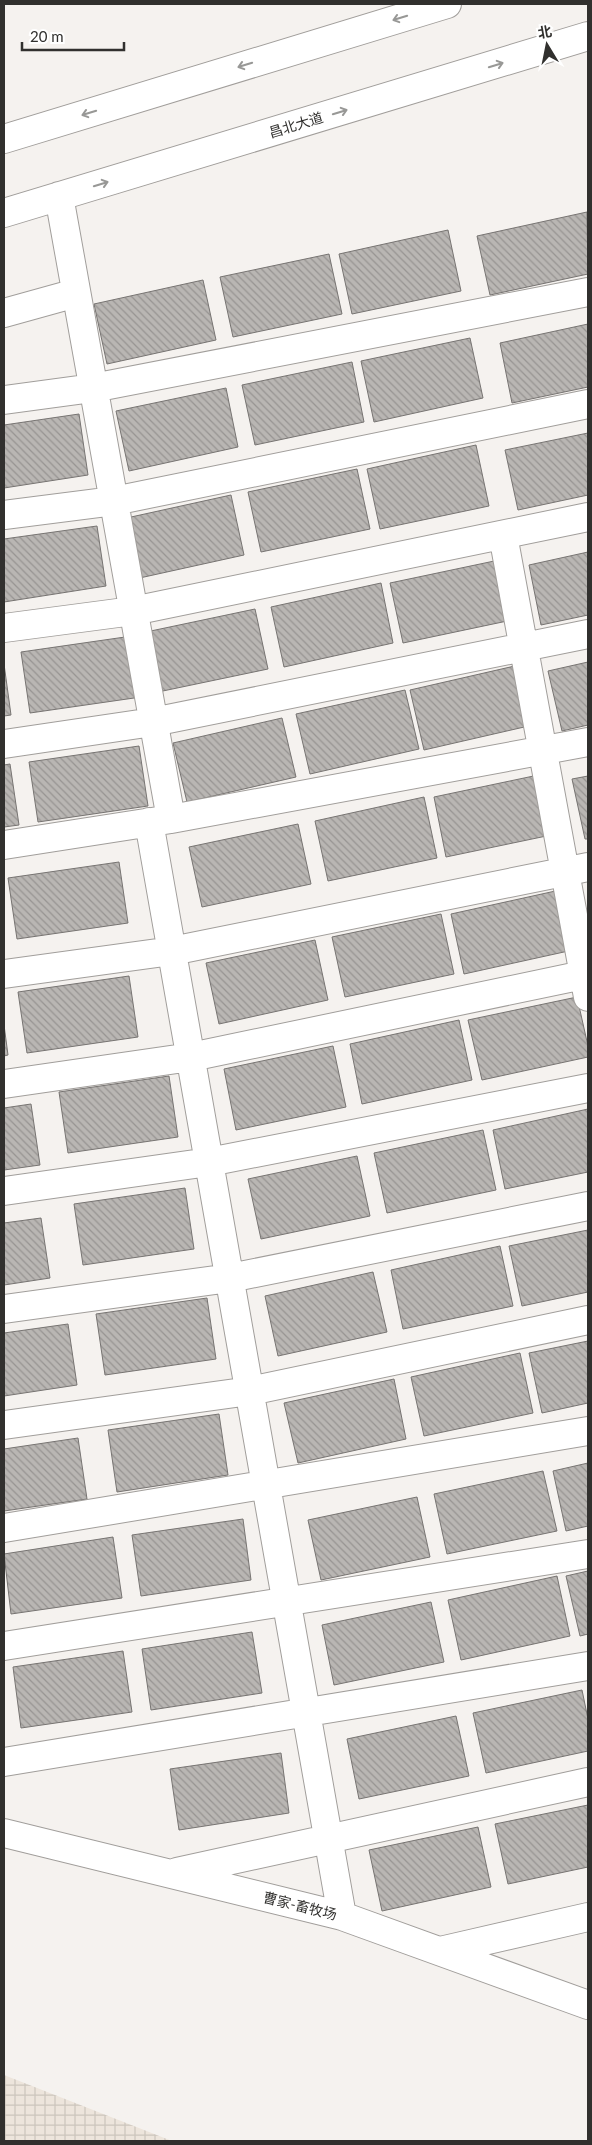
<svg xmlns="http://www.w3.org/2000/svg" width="592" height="2145" font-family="Lato,'Noto Sans SC',sans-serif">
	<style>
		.industrial { fill: url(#industrial-grid) }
		.building { fill: url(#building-back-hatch); stroke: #777472 }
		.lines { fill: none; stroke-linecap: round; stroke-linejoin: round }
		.minor-casing { stroke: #a19e9b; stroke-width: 30 }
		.minor { stroke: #fff; stroke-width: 28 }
		.oneway { stroke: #989896 }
		.labels { text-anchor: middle; stroke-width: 5; stroke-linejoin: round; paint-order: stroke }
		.street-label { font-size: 14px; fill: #31302e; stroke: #fff }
	</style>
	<defs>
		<pattern id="industrial-grid" width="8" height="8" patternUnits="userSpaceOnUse" patternTransform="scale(1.25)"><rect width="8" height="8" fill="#ede5dc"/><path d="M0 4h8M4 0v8" fill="none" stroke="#ccc5bd"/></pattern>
		<pattern id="building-back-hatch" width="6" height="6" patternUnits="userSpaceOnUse" patternTransform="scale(1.25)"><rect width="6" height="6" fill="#b9b6b3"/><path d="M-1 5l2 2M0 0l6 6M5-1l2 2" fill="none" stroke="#979492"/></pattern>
	</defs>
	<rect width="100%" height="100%" fill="#f5f2ef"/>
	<path class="industrial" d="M4,2075l168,66h-168z"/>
	<path class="building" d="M587,212l1,62 -98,21 -13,-59z
		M448,230l13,61 -109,23 -13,-60z
		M329,254l13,60 -109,23 -13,-60z
		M203,280l13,60 -109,24 -13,-60z
		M588,324v63l-76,16 -12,-60z
		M470,338l13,60 -109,24 -13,-61z
		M352,362l12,60 -109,23 -13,-60z
		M226,388l12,59 -109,24 -13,-60z
		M79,414l9,61 -84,13v-63z
		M588,433v62l-70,15 -13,-60z
		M476,445l13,61 -109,23 -13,-60z
		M357,469l13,60 -109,23 -13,-60z
		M231,495l13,60 -109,24 -13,-60z
		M97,526l9,60 -102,16v-63z
		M588,552v63l-47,10 -12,-60z
		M499,560l13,60 -109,23 -13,-60z
		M381,583l12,60 -109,24 -13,-60z
		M255,609l13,60 -110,23 -12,-60z
		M132,636l9,61 -111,16 -9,-61z
		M588,662v63l-26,6 -14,-60z
		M4,664l7,51 -7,1z
		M519,665l14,60 -109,25 -14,-60z
		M405,690l14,59 -109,25 -14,-60z
		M282,718l14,59 -109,25 -14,-59z
		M139,746l9,60 -110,16 -9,-60z
		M10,764l9,61 -15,2v-62z
		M543,774l13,60 -110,23 -12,-60z
		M588,776v63h-3l-13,-60z
		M424,797l13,61 -109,23 -13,-60z
		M298,824l13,60 -109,23 -13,-60z
		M119,862l9,61 -111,16 -9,-61z
		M560,890l13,60 -109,24 -13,-60z
		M441,914l13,60 -109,23 -13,-60z
		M315,940l13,60 -109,24 -13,-61z
		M129,976l9,61 -111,16 -9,-61z
		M577,997l11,49v11l-106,23 -14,-60z
		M459,1020l13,60 -110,24 -12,-60z
		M4,1025l4,30 -4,1z
		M333,1046l13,61 -110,23 -12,-61z
		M169,1076l9,61 -110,16 -9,-61z
		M31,1104l9,61 -36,5v-62z
		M588,1109v63l-83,17 -12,-59z
		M483,1130l13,60 -109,23 -13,-60z
		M357,1156l13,60 -109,23 -13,-60z
		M185,1188l9,61 -111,16 -9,-61z
		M41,1218l9,60 -46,7v-62z
		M588,1230v62l-66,14 -13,-60z
		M500,1246l13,60 -110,23 -12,-59z
		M373,1272l14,60 -109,24 -13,-60z
		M207,1298l9,61 -111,16 -9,-61z
		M68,1324l9,61 -73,11v-63z
		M588,1341v62l-46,10 -13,-60z
		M520,1353l13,60 -109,23 -13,-59z
		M394,1379l12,60 -108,24 -14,-60z
		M219,1414l9,61 -111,17 -9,-62z
		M78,1438l9,61 -83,12v-62z
		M588,1463v63l-22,5 -13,-60z
		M543,1471l14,60 -110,23 -13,-60z
		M417,1497l13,60 -109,23 -13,-60z
		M243,1519l8,61 -110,16 -9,-61z
		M113,1537l9,61 -111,16 -7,-60z
		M588,1571v63l-8,2 -14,-60z
		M557,1576l13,60 -109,24 -13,-60z
		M431,1602l13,60 -110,23 -12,-60z
		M252,1632l10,61 -111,17 -9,-61z
		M123,1651l9,61 -111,16 -8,-61z
		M582,1690l6,29v32l-102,22 -13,-60z
		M456,1716l13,60 -110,23 -12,-60z
		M281,1753l8,60 -110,17 -9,-61z
		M588,1805v62l-80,17 -13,-60z
		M478,1827l13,60 -109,24 -13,-61z"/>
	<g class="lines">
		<defs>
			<path id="minor" d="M4,139l443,-135
				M59,196l112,623
				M4,213l584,-177
				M4,313l72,-20
				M4,400l89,-12 495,-96
				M4,515l110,-14 474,-97
				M503,535l85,462
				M4,628l129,-17 455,-94
				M4,744l149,-22 435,-88
				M149,822l193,1094
				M4,845l167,-26 417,-77
				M4,974l168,-23 416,-84
				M4,1084l187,-27 397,-83
				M4,1191l205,-29 379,-74
				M4,1309l226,-31 358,-72
				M4,1425l246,-34 338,-71
				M4,1528l584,-97
				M4,1646l584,-92
				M4,1762l584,-96
				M4,1833l338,83 246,89
				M177,1872l411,-90
				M440,1951l148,-34"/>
		</defs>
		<use href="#minor" class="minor-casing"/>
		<use href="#minor" class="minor"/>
	</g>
	<defs><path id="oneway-shaft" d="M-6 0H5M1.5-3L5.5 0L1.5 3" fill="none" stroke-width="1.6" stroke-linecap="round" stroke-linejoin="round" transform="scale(1.25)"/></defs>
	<g class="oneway">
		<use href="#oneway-shaft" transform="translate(400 18) rotate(163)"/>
		<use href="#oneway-shaft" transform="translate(245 65) rotate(163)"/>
		<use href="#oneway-shaft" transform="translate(496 65) rotate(-17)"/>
		<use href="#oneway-shaft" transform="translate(340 112) rotate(-17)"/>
		<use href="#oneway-shaft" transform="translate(89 113) rotate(163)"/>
		<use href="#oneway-shaft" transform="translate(101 184) rotate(-17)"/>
	</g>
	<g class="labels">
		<g class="street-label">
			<text transform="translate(296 125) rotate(-17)" y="5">昌北大道</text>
			<text transform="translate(300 1906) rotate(14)" y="5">曹家-畜牧场</text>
		</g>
	</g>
	<rect width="592" height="2145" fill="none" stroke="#31302e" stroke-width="10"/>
	<g transform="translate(547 45) rotate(350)" stroke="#ffffff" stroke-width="4" paint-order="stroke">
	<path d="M0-4L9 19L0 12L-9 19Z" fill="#31302e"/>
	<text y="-8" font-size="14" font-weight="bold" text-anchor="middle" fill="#31302e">北</text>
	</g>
	<path d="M22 42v8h102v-8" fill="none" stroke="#31302e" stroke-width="2.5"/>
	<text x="30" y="42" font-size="15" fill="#31302e" stroke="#ffffff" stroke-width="4" paint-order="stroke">20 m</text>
</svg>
